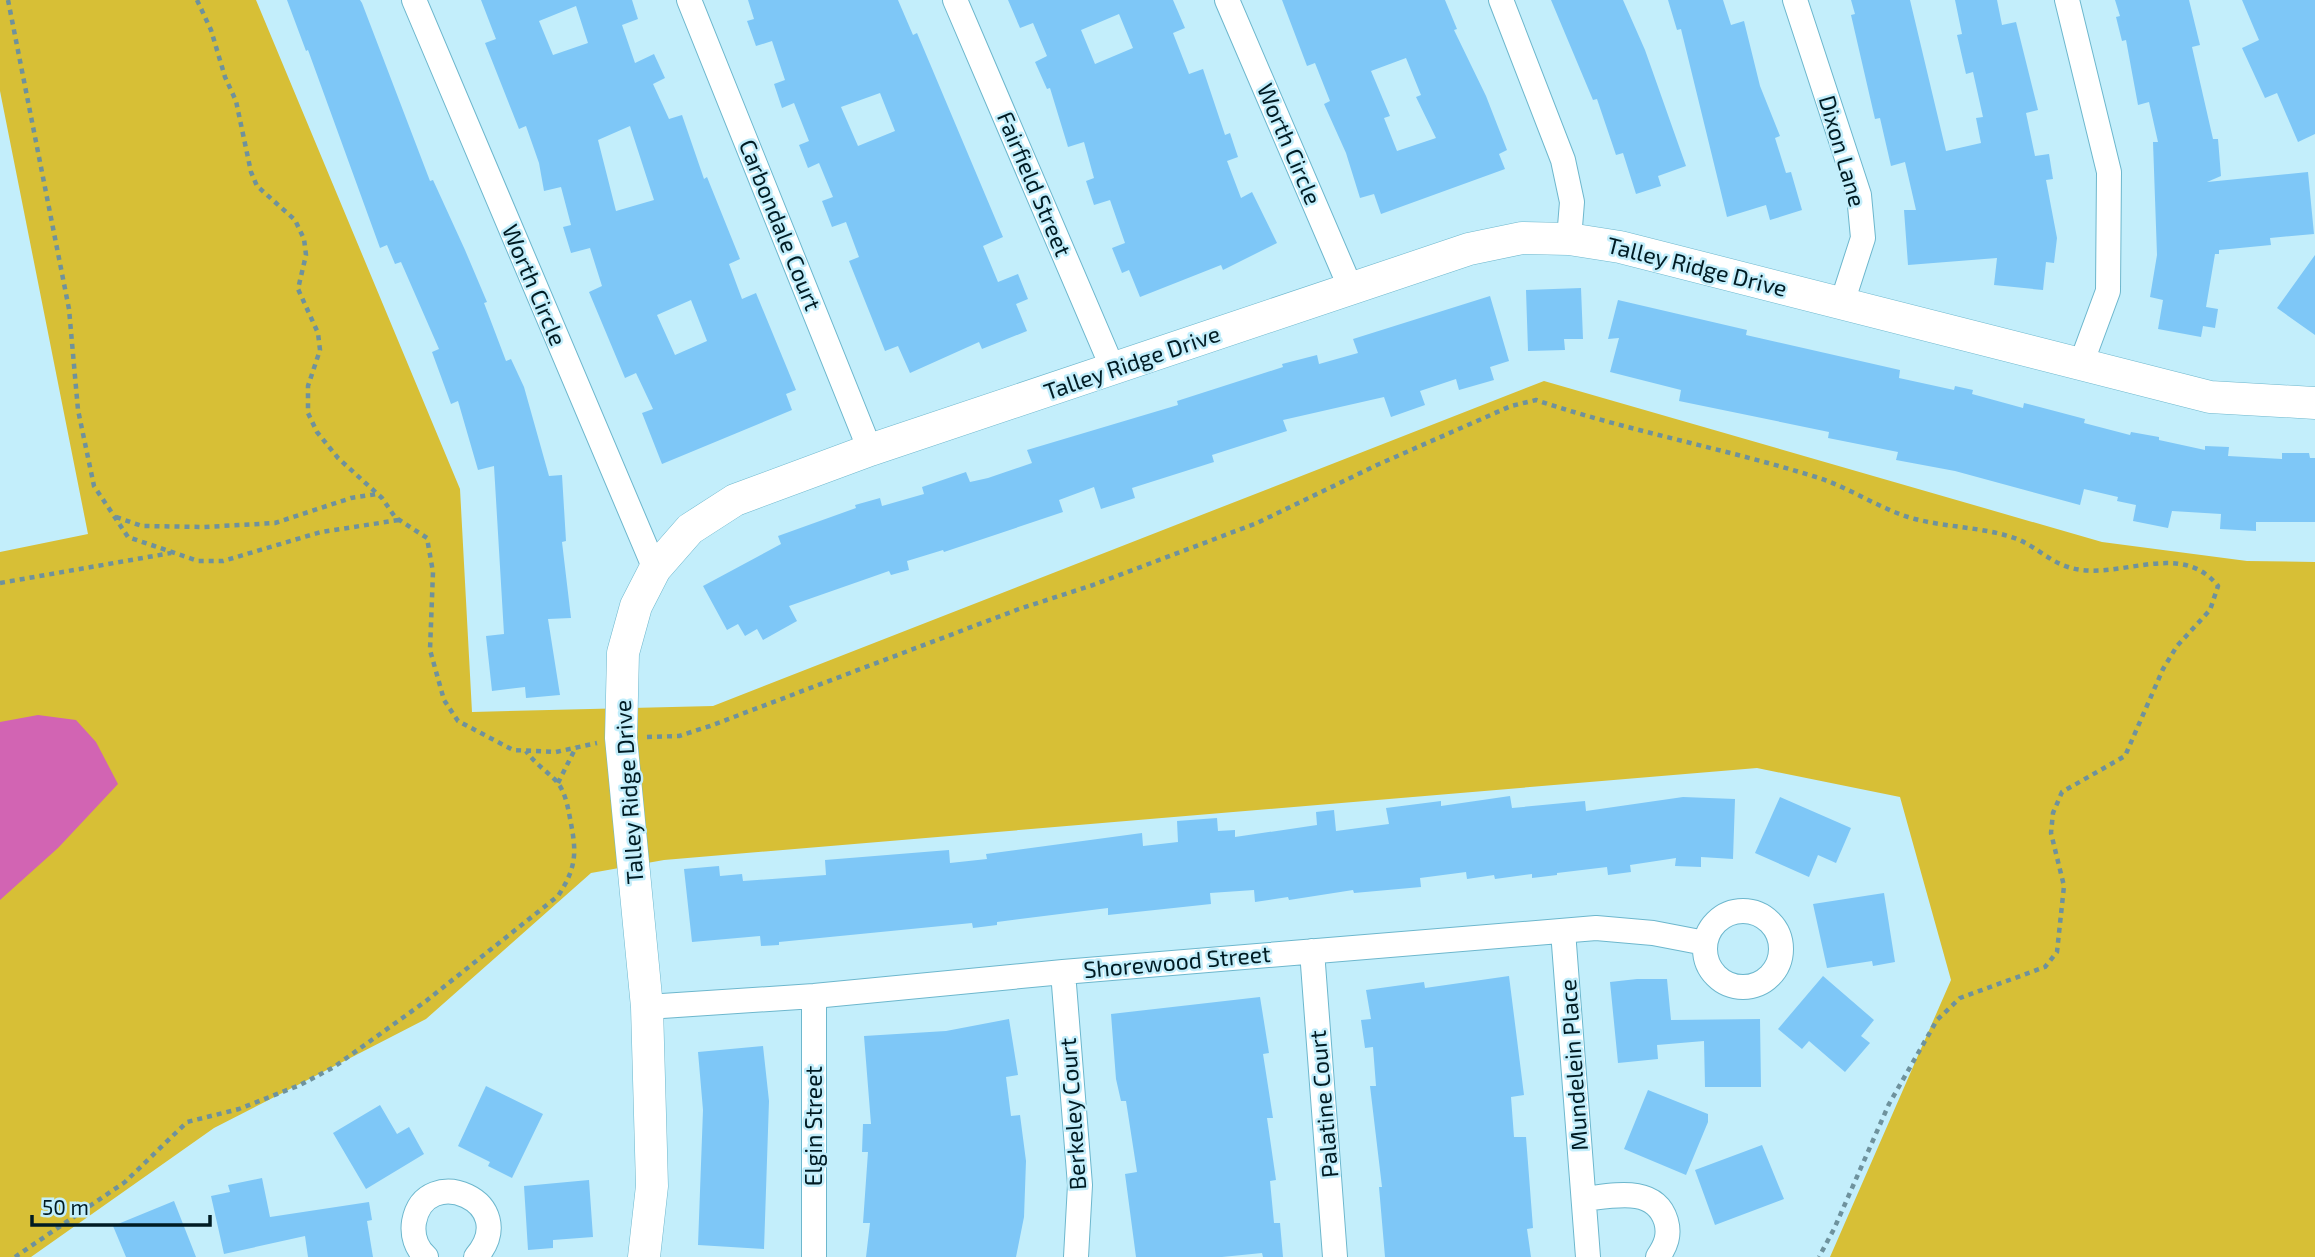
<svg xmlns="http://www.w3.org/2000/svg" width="2315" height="1257" font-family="'Exo 2',sans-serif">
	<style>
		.green { fill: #d7bf36 }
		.water { fill: #d264b3 }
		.building { fill: #7ec7f7; fill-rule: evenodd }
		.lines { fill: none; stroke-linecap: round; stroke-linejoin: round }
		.minor-casing { stroke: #6db7cd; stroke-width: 26 }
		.tertiary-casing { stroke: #6db7cd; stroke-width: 33 }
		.path { stroke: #6e929d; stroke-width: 4.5; stroke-dasharray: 5 5; stroke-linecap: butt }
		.minor { stroke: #fff; stroke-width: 24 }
		.tertiary { stroke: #fff; stroke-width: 32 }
		.labels { text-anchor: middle; stroke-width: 5; stroke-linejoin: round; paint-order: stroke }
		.street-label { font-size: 23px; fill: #001b23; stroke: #c3eefb }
	</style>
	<rect width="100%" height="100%" fill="#c3eefb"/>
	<path class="green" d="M0,0h256l204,489 12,223 241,-6 831,-325 558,161 145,19 68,1v695h-485l121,-277 -51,-183 -143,-29 -1093,92 -73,13 -165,146 -212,109 -183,129h-31v-705l88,-18 -88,-443z"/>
	<path class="water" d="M38,715l38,5 20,22 22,42 -60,64 -58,52v-178z"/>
	<path class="building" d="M287,0h73l2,3 68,178 3,-1 32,70 22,52 -3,1 22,58 5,-2 13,28 25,89 13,-1 4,66 -4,1 9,76 -23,1 12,76 -34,3 -1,-11 -33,4 -6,-55 18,-2 -10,-168 -16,4 -20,-69 -7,3 -19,-52 7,-3 -38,-87 -6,2 -8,-19 -7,3 -72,-198 -2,1z
		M481,0h151l6,19 -16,6 13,38 19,-9 11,24 -12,6 16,35 13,-4 22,64 3,-2 33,82 -11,5 13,35 14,-6 40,97 -10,4 6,16 -130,54 -20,-51 11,-4 -17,-36 -11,5 -36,-86 13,-6 -12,-38 -19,5 -8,-26 8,-2 -10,-38 -17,4 -5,-28 -13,-37 -7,3 -34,-86 11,-4zM576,6l12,37 -35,12 -14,-34zM630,126l24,74 -38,11 -18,-71zM691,300l16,41 -32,14 -18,-40z
		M748,0h150l15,35 4,-2 86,204 -20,9 15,36 20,-8 10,25 -12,5 11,27 -45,18 -3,-7 -69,31 -12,-27 -13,5 -36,-90 10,-4 -13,-35 -14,5 -10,-26 11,-4 -14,-34 -11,5 -9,-23 10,-4 -15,-38 -12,5 -8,-24 11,-4 -13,-39 -16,5 -9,-25 7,-2zM880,93l15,38 -37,15 -17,-39z
		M1008,0h165l12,28 -12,5 16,41 14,-5 22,66 5,-2 8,24 -11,4 14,37 11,-6 25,51 -54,27 -2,-5 -81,32 -11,-27 -7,3 -10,-25 13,-5 -15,-43 -16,5 -8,-24 8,-3 -10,-36 -16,5 -18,-59 -3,1 -12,-27 12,-6 -14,-33 -13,5zM1119,14l14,34 -38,16 -14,-34z
		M1282,0h163l12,29 -3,1 32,66 21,54 -8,4 6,15 -124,45 -7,-20 -14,4 -14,-45 -22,-49 6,-3 -15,-38 -8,3zM1406,58l15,37 -5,2 20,41 -39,13 -13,-33 6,-2 -19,-45z
		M1551,0h72l22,50 41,116 -28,10 3,10 -25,8 -13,-41 -7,2 -19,-56 -4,1z
		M1668,0h55l8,25 13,-4 16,65 20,50 -5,2 11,35 5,-1 11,38 -32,10 -4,-15 -39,12 -46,-188 -4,1z
		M1851,0h59l36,151 35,-8 -5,-25 7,-1 -10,-45 -7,2 -9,-39 5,-1 -7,-34h42l5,25 14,-3 22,88 -12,3 9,43 14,-2 4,25 -7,1 11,58 -3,25 -8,-1 -3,28 -49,-5 3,-27 -89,7 -4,-55h12l-11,-48 -14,4 -11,-48 -5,1 -24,-104 4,-1z
		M2115,0h74l11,45 -8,2 21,92h5l3,37 -14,6 101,-10 6,62 -44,4 1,7 -52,5v4h-4l-9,53 12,2 -3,19 -12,-2 -2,11 -43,-8 5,-29 -13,-3 7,-42 -4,-113h5l-9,-40 -11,3 -12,-65 -4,1 -6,-24 4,-1z
		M2242,0h73v134l-17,8 -21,-49 -12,5 -23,-50 17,-8z
		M2315,255v80l-38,-27z
		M1581,288l2,51h-19l1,11 -37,1 -2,-61z
		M1490,296l19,65 -19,6 4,13 -35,10 -3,-11 -36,12 5,14 -34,12 -7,-20 -101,23 4,11 -75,24 2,7 -82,26 3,10 -34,11 -7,-22 -35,13 4,12 -119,40 -1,-2 -36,11 2,9 -18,5 -2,-4 -100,35 8,15 -34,19 -6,-11 -12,7 -7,-12 -11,6 -24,-44 78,-42 -3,-8 78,-28 -1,-3 25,-7 2,8 42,-12 -2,-7 44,-15 4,10 18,-4 44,-15 -5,-13 151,-45 -1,-4 106,-34 -1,-3 35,-9 2,9 39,-11 -5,-14z
		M1618,300l129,30 -1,5 154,35 -1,8 55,12 1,-4 18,4 -1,4 51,14 1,-5 61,16 -1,4 46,12 1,-3 28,5v3l46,10v-4l24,1 -1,9 54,3v-6h27l1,5h5v64h-59v9l-36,-2 1,-15 -49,-3 -4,17 -35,-7 3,-16 -19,-4 1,-4 -34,-8 -4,16 -125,-34 -59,-11 2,-8 -70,-14 1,-6 -150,-31 2,-11 -71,-18 9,-34 -11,1z
		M1510,796l2,12 73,-7 1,10 97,-14 52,2 -2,60 -32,-2v10l-26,-1 1,-8 -46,7 1,7 -23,3 -1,-8 -50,6v2l-25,3v-4l-37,5 -1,-4 -27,4 -1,-7 -46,6 1,9 -67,6 -1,-3 -64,10 -1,-3 -33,5 -1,-12 -44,3 1,11 -103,11v-7l-111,14v3l-24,3 -1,-5 -193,19v3l-18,1 -1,-10 -68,6 -8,-73 35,-3 1,10 22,-2 1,7 83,-6 -1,-15 124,-10 1,13 37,-4 -1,-5 156,-21 1,13 35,-4 -1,-21 40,-3 1,13 17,-1v7l82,-12 -1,-13 18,-2 2,21 53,-7 -3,-16 55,-7v5z
		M1780,797l71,31 -15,35 -18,-8 -9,22 -54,-24z
		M1884,893l11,69 -22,4 -1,-5 -45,7 -14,-64z
		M1509,976l15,119 -13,2 3,40h12l7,91 -6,1 4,28h-146l-6,-70h3l-12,-101h6l-3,-39 -8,1 -4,-28 10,-1 -5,-29 58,-8 1,6z
		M1823,976l51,44 -13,16 9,7 -25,29 -36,-31 -7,8 -24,-20z
		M1637,979h30l4,41 89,-1 1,68h-56l-1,-46 -47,4 1,14 -40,4 -8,-81z
		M1260,997l9,56 -6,1 10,64h-6l9,62 -6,1 4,42h6l3,34h-20l-1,-4 -40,4h-86l-11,-83 12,-2 -11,-71h-5l-5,-22 -5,-65z
		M1009,1019l9,56 -12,2 5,39 9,-1 6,46 -2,56 -8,40h-150l4,-34h-7l5,-71h-6l1,-28h8l-7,-88 82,-5z
		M763,1046l6,55 -5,148 -66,-4 5,-135 -5,-58z
		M486,1086l57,28 -31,64 -24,-12 2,-4 -32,-16z
		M1648,1090l60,24v8l-22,53 -62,-26z
		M380,1105l17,29 12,-7 15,27 -58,35 -33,-56z
		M1762,1145l22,54 -69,26 -20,-55z
		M262,1178l8,39 99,-15 3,18 -5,1 6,36h-65l-3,-21 -81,18 -13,-58 19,-4 -2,-7z
		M589,1180l4,57 -40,3v8l-25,2 -4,-64z
		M174,1201l22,56h-70l-13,-31z"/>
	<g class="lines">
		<defs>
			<path id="minor" d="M414,0l241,569
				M689,0l181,450
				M955,0l158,369
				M1227,0l124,289
				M1501,0l62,160 9,42 -3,37
				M1795,0l64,195 4,43 -21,65
				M2067,0l42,172 -1,119 -27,73
				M1705 949a38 38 0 1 1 76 0a38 38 0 1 1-76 0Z
				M1563,931l25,326
				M1312,951l23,306
				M1063,972l17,213 -4,72
				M814,996v261
				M647,1007l167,-11 249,-24 533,-44 57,5 52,10
				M1584,1199c28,-3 71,-14 82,22 4,14 0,24 -8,36
				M426,1257c-10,-9 -14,-22 -12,-35 11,-61 109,-20 62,35"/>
			<path id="tertiary" d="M644,1257l8,-71 -5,-179 -26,-269 2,-85 13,-47 19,-37 35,-40 45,-29 135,-50 599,-201 53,-11 47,1 51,8 590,150 105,6"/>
		</defs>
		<use href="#minor" class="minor-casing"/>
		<use href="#tertiary" class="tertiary-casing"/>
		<path class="path" d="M8,0l61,309 9,101 16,76 34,51 70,24h25l98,-29 78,-12
			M197,0l14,30 14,47 11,24 15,71 6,14 38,34 9,19 2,16 -8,34 20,44 2,17 -12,36v27l9,19 21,26 44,40 13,19 32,21 6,34 -3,78 14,50 14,21 55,29 43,2 41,-9
			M116,517l26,9 62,1 71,-4 76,-25 26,-4
			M0,583l171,-30
			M647,737l32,-1 31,-10 309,-117 74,-24 164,-62 120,-58 134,-59 25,-6c92,31 187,48 280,77 32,10 61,30 92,40 36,11 74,9 109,22 18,7 32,22 51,28 48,16 112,-29 150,19l-8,24 -33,36 -14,23 -38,87 -63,36 -9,21 -2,20 13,53 -7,66 -12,15 -85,31 -23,22 -48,84 -55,125 -15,28
			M558,783l18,-36
			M15,1257l110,-75 62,-60 52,-13 61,-24 34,-18 92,-66 132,-105c21,-32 18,-47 11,-83 -2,-10 -5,-23 -12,-31 -10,-11 -22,-18 -31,-31"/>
		<use href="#minor" class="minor"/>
		<use href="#tertiary" class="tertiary"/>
	</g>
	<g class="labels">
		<g class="street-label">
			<text transform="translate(1289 144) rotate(67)" y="8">Worth Circle</text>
			<text transform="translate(1842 151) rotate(74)" y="8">Dixon Lane</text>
			<text transform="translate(1034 184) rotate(67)" y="8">Fairfield Street</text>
			<text transform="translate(780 225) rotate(68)" y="8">Carbondale Court</text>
			<text transform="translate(1697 267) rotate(14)" y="8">Talley Ridge Drive</text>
			<text transform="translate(534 285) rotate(67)" y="8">Worth Circle</text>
			<text transform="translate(1132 363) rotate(-19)" y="8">Talley Ridge Drive</text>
			<text transform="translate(629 792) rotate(-94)" y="8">Talley Ridge Drive</text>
			<text transform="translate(1177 962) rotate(-5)" y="8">Shorewood Street</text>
			<text transform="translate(1574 1065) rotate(-94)" y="8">Mundelein Place</text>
			<text transform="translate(1324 1104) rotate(-95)" y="8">Palatine Court</text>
			<text transform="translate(1073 1114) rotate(-94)" y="8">Berkeley Court</text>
			<text transform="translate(814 1126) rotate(-90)" y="8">Elgin Street</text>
		</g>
	</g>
	<path d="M32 1215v10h178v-10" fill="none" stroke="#001b23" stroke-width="3.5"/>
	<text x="42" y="1215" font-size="21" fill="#001b23" stroke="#c3eefb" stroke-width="5" paint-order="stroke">50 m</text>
</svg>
